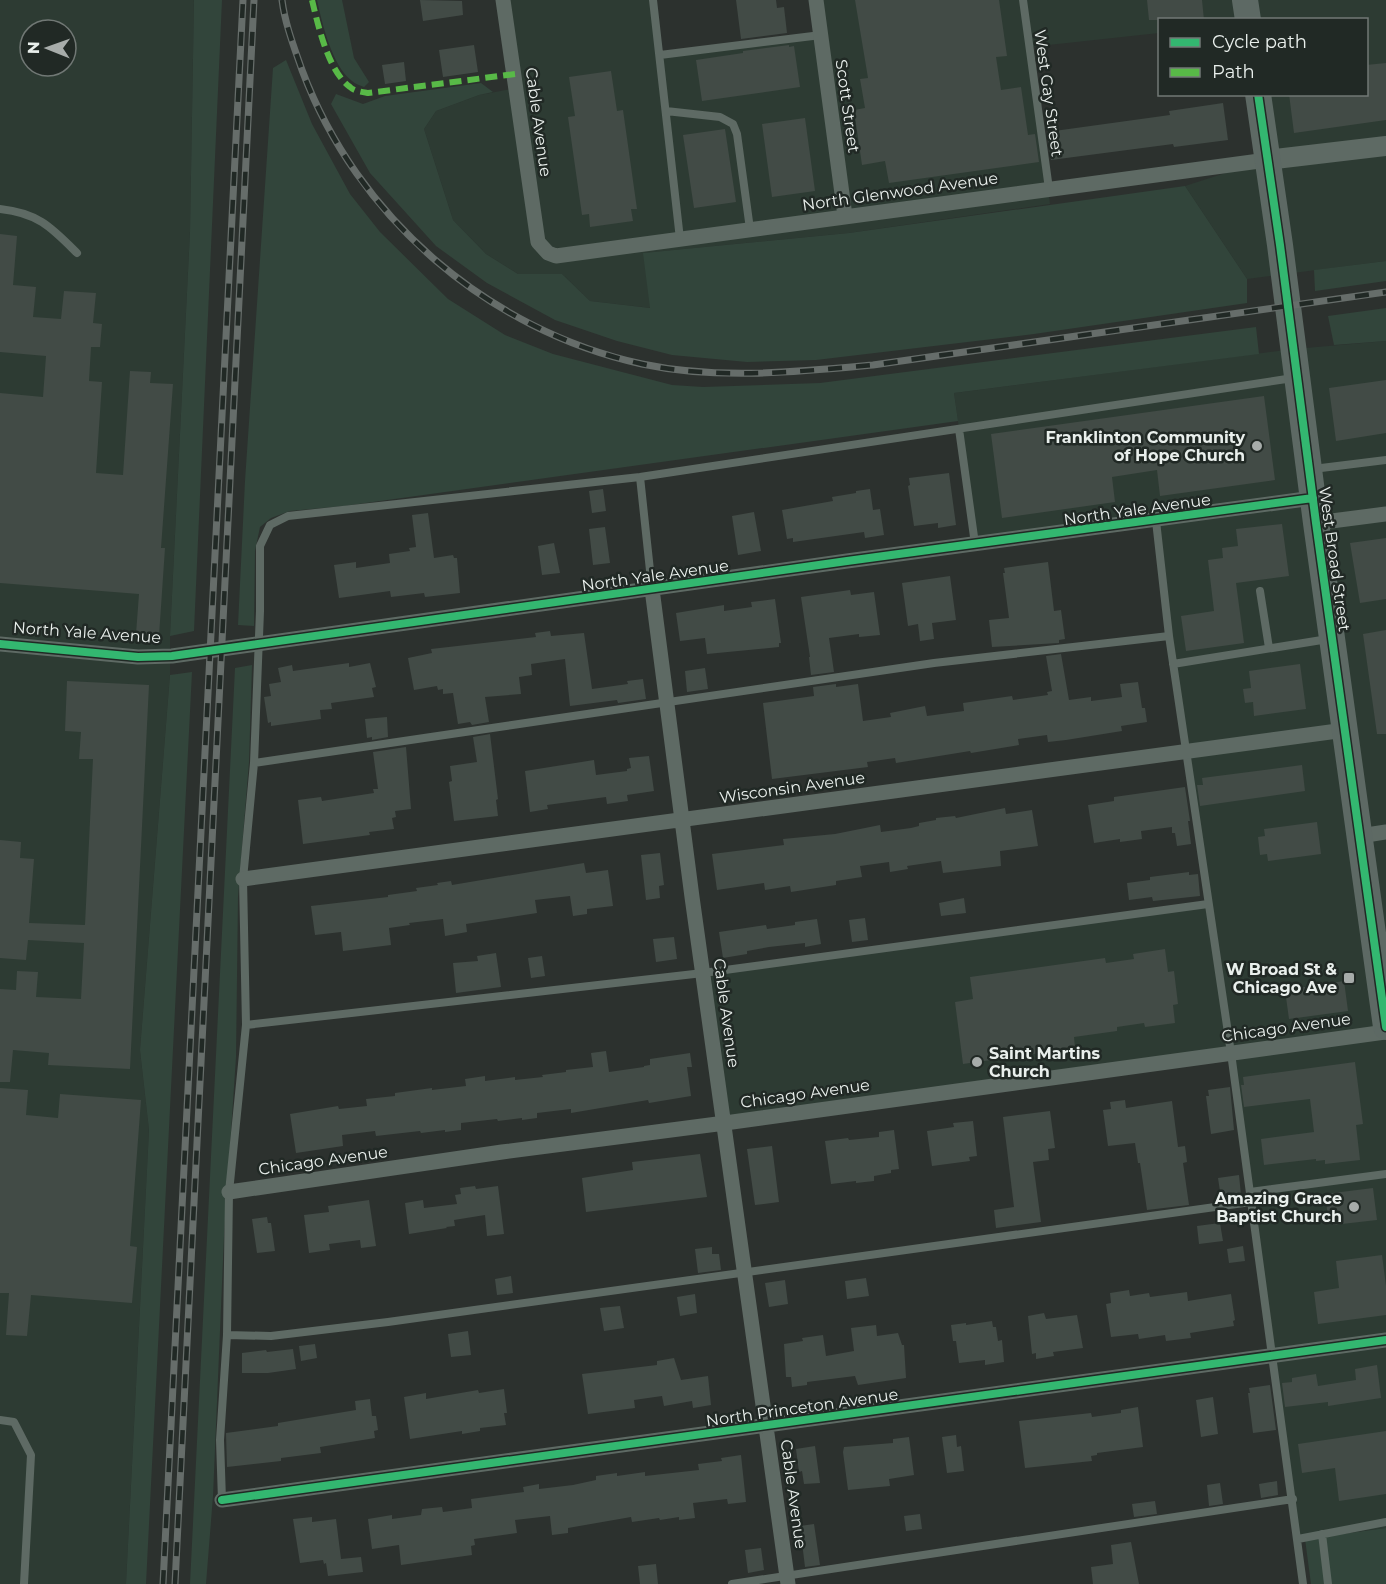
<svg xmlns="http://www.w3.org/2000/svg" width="1386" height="1584" font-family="Montserrat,sans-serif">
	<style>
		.built { fill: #2d3b33; fill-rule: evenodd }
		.green { fill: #32453b }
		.building { fill: #424b46 }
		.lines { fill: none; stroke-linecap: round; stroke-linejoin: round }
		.service { stroke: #5e6a64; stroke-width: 8 }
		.minor { stroke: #5e6a64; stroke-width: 15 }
		.tertiary { stroke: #5e6a64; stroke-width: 20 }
		.primary { stroke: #5d6964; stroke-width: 26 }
		.rail-casing { stroke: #666d6a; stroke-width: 7 }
		.rail { stroke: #212925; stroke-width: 4.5; stroke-dasharray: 14; stroke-linecap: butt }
		.quiet { stroke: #58b947; stroke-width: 6; stroke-dasharray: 12 6; stroke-linecap: butt }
		.cycleway-casing { stroke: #212925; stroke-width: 11 }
		.cycleway { stroke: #33b770; stroke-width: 8 }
		.poi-dot { fill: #a7acaa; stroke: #212925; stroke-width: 2 }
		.labels { text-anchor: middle; stroke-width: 5; stroke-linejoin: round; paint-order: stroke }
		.street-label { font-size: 16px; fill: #e9efec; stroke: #212925 }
		.poi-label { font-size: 16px; font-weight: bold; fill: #e9efec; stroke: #212925; text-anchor: end }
	</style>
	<rect width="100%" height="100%" fill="#2c312e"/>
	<path class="built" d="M0,0h194l-4,232 -20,404v39l-30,375 9,80 -23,454h-126zM30,30h36v36h-36z
		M503,0h150l7,54 160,-18 -4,-36h570v261l-139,18 -62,-93 81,-26 -8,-65 108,-1v-74h-206l-1,13 -129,14 20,157 -201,29 -205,20 7,55 -61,-7 -28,-27h-44l-32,-20 -33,-34 -29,-91 12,-18 43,-16 38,-7z
		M1386,341v1187l-88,11 -68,-486 -505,70 -22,-150 505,-69 -52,-383 -181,23 -21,-151 340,-44z"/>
	<path class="green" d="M194,0h28l-28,631 -24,5 20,-404z
		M317,0h25l12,58 15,24 -5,5c-4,-2 -9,-3 -12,-6 -20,-15 -30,-58 -35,-81z
		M286,60l26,64 38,70 30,38 68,67 57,36 48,19 119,31 31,2 117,-4 436,-56 3,27 -305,39 4,28 -614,85 -54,5 -19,7 -11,9 -5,24 -1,75 -16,-1 7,-144 28,-413z
		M481,83l12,9 -14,3 -43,16 -12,18 29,91 33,34 32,20h44l28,27 60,7 -7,-55 206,-20 336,-47 62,93v24l-213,31 -218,26 -69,2 -75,-7 -55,-14 -62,-21 -68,-37 -51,-37 -66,-73 -39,-69 5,-10 27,10 22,-8z
		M1386,261v20l-71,10 -1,-21z
		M1386,308v33l-52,4 -6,-29z
		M252,665l-3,97 -11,135 -2,160 -12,179 -11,260 -7,88h-16l45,-916z
		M192,672l-46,912h-20l23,-454 -9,-80 30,-375z
		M1386,1528v56h-75l-6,-45z"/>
	<path class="building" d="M420,0l42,1 1,14 -40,6z
		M736,0h40l1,8 7,-1 3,26 -46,6z
		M855,0h144l8,56 -11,1 5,33 20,-3 7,48 7,-1 4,28 -150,21 -4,-22 -23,4 -8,-55 11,-2 -5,-29 8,-1z
		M1147,0h55l2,20h-55z
		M474,45l4,27 -35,5 -4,-27z
		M789,45v2l5,-1 6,41 -98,14 -6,-41 47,-7v-2z
		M404,62l2,19 -21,3 -3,-19z
		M1386,63v57l-92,13 -5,-39h77v-29z
		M611,71l6,40 6,-1 14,99h-6l2,12 -43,6 -1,-13 -7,1 -14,-98 7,-1 -6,-39z
		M1223,103l5,37 -54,7 -1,-3 -122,16 -4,-28 123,-17 -1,-4z
		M805,118l10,73 -43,6 -10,-73z
		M725,129l11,73 -42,6 -11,-73z
		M0,234l17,2 -4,49 23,2 -3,30 28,2 3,-28 32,2 -3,30 9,1 -2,23h-9l-2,34 13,1 -6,91 27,2 7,-104 21,1 -1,11 23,1 -12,164h4l-6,88 -23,-2 3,-40 -139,-11v-190l43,4 3,-41 -46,-4z
		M1386,380v53l-50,8 -7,-53z
		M1264,396l11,84 -115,16 -3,-26 -45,7 3,25 -113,16 -11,-84z
		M949,473l7,52 -18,3v-5l-24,3 -6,-40 2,-1 -1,-7z
		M603,489l3,22 -14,2 -3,-22z
		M870,489l3,21 7,-1 4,26 -19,3 -1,-6 -71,10v-4l-6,1 -5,-29 51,-9 -1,-4 24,-4v-2z
		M754,512l7,39 -23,4 -6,-39z
		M428,513l6,45 19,-3 1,3h3l3,35 -35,4 -1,-4 -33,4 -1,-6 -51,7 -5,-33 22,-3v6l34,-5 -1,-9 21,-3 -1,-3 7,-1 -4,-32z
		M1282,524l7,52 -53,7 8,60 -58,8 -5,-35 33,-5 -6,-51 15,-2 -1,-10 16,-2 -2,-17z
		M605,527l5,36 -17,2 -4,-36z
		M1386,538v61l-26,4 -10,-60z
		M554,543l6,30 -18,2 -4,-29z
		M1048,562l6,49 7,-1 4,29 -6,1v3l-67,4 -3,-27 20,-2 -6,-45h2l-1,-5z
		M950,576l6,44 -24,3 2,16 -14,2 -2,-17 -10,2 -6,-43z
		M850,590l1,5 23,-3 6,43 -21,2v-3l-30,4 5,34 -23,3 -2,-18h1l-9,-60z
		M775,599l6,44h-2v4l-72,7 -2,-16 -25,3 -4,-28 48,-8v6l28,-4 -1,-5z
		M1386,630v104h-9l-14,-100z
		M550,631l1,5 33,-3 8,56 36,-5 -1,-3 16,-2 3,20 -28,4 -1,-3 -47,6 -5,-47 -34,5 1,11 -13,2 2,17 -36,3 4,25 -17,3 -2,-3 -12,2 -5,-31 -10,1v-5l-5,1 -1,-4 -23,4 -6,-32 24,-5 -1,-4 105,-12 -1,-4z
		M1061,654l8,46 22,-3v4l31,-4 -2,-13 18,-2 4,26h3l2,14 -26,4 1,5 -56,9 -18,2 -1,-7 -29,4 1,6 -48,8 -1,-2 -74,12 -1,-5 -28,4 1,5 -96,12 -9,-76 51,-7 -1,-9 23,-3v3l22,-3 5,37 28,-4 -1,-4 35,-7 2,10 37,-5 -1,-8 49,-7 1,4 35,-5 -1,-3 5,-1 -6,-35z
		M349,663v4l21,-4 6,24 -4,1 2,9 -43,6 1,6 -12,1 1,9 -50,7v-4l-3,1 -4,-26 7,-1 -2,-12 12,-2 -3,-14 14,-3 1,6z
		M1300,664l6,45 -52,7 -1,-14 -8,1 -2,-14 8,-1 -2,-17z
		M705,668l3,21 -21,3 -2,-21z
		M67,681l82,4 -19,384 -82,-4 1,-12 -36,-3 -3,32h-10v-93l16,1 1,-19 21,1 -2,25 45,2 3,-56 -56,-3 -2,20 -26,-2v-118l21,2 -1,16 14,1 -5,64 56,2 8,-166h-14l2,-27 -16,-1z
		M387,717l1,20 -16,3v-3l-5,1 -2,-19z
		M490,734l8,65 -2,1 2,16 -44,5 -5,-39 3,-1 -2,-15 27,-4 -4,-25z
		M406,747l5,62 -16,2 1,6 -4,1 2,11 -25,3 1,3 -67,9 -5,-44 23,-3 1,4 52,-8 -1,-4h5l-5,-37z
		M649,756l5,35 -27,4 1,6 -21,3 -1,-7 -59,8 1,4 -18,3 -5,-41 69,-11 2,15 31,-4v-2l4,-1 -2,-10z
		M1302,765l3,26 -105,15 -3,-21h6l-1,-7z
		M1185,787l5,34h-2l3,23 -14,2 -2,-13h-3v-6l-31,4 1,8 -22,3v-3l-26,4 -6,-38 26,-4v-4z
		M1005,808l1,6 26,-4 6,36 -38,5 1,15 -58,7 -2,-12 -34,5 1,3 -18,3 -1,-10 -29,4 2,11 -26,4v4l-45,7 -1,-6 -25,4 -1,-7 -47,7 -5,-36 72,-9 -1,-6 52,-5 45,-9 1,7 30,-4 8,-2v-3l17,-3v-2l19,-2 1,2z
		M1317,822l4,32 -53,7 -1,-7 -7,1 -2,-18 7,-1 -1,-7z
		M660,853l4,32 -5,1 1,12 -14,2 -5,-45z
		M584,863l2,10 22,-3 5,36 -26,3v5l-14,2 -3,-20 -35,4 2,13 -71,11 1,8 -22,4 -2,-17 -34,4 1,2 -21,3 2,17 -48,6 -2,-19 -26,3 -4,-29 77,-9v-2l29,-4 -1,-3 22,-3 -1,-2 14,-2 1,4z
		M1189,872v3l9,-1 2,22 -47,5 -1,-4 -23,3 -2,-17 23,-3v-3z
		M964,898l2,15 -25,3 -2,-13z
		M865,918l3,22 -16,2 -3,-22z
		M817,919l4,25 -16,3v-4l-36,4 -22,4v3l-24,4 -4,-26 47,-7 1,4 28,-4v-3z
		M674,937l3,22 -21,3 -3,-23z
		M1165,949l3,23 6,-1 4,33 -5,1 2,18 -30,4 -1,-4 -27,4v4l-43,6 1,11 -112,16 -8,-62 18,-3 -3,-22 135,-19 1,5 28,-4 -1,-5z
		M496,953l5,34 -45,6 -3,-30 25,-2 -1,-5z
		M542,956l3,20 -14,2 -3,-20z
		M1344,981l4,30 -59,8 -4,-29z
		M606,1051l3,21 35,-5v-1l6,-1v-6l40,-6 2,14h-5l4,29 -42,7 -1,-3 -77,13v-4l-34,4v5l-15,2v-2l-24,3 -1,-2 -36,4v7l-16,2v-2l-24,3 -1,-2 -44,5 -1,-5 -33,4 1,11 -47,7 -6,-39 48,-8 1,3 28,-3 -1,-7 29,-3v-3l37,-5v2l34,-4 -1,-7 20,-3v5l30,-4v3l28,-3 -1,-2 24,-3v-2l27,-3 -2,-14z
		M1355,1062l8,62 -7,1 4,35 -35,4v-4l-9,1v-2l-52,6 -3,-26 53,-7 -4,-33 -66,8 -3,-22h3l-1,-8z
		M1230,1087l4,43 -23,4 -5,-38h3l-1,-6z
		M0,1088l28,2 -2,25 32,3 2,-24 81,6 -11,146 7,1 -5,56 -101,-8 -4,41 -21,-1 3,-42h-9z
		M1125,1100l1,8 46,-7 6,46 7,-1 2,16 -4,1 6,42 -42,5 -7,-47h-2l-3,-20 -27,3 -5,-36 8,-1 -1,-7z
		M1050,1111l5,37 -7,1 1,11 -16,2 8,60 -45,6 -2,-18 20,-3 -11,-90z
		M973,1121l4,35 -8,1 1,4 -38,5 -5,-35 27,-4 -1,-4z
		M894,1130l5,39 -8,1v3l-17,3v5l-18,2v-2l-25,3 -6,-43 23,-3 1,2 30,-3v-5z
		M772,1146l7,56 -24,3 -8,-56z
		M700,1154l7,43 -121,15 -4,-34 51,-8 -1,-8z
		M1239,1175l2,20 -20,3 -3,-20z
		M475,1186l1,3 22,-3 6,48 -17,2 -2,-21 -31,5 1,6 -9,1 1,1 -38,6 -4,-31 18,-3 1,8 33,-4 -2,-9 6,-1 -1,-6z
		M1373,1188l4,32 -44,5 -1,-8h-4l-3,-23z
		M369,1200l7,46 -15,2 -1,-8 -31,4 1,6 -21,3 -5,-38 25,-3 -1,-6z
		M267,1217l1,6h3l4,28 -18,2 -5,-34z
		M1220,1223l3,18 -24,3 -2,-18z
		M1243,1246l2,15 -16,2 -2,-14z
		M712,1247v7h7l2,16 -23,3 -3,-24z
		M1382,1255l4,31v29l-68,9 -4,-32 25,-4 -3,-27z
		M511,1276l2,17 -16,2 -2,-16z
		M866,1278l3,18 -22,3 -2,-18z
		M785,1280l3,24 -19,3 -4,-24z
		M1129,1290l1,6 19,-3 1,4 37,-5 1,9 43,-7 4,26 -2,1 1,5 -44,7 1,5 -25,3 -1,-6 -26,4 -1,-5 -27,3 -5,-33 5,-1 -1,-10z
		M695,1294l2,19 -17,3 -3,-19z
		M620,1306l4,22 -20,3 -4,-23z
		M1044,1313l2,6 31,-4 6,33 -30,4 1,4 -18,3v-6l-4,1 -4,-38z
		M992,1321l1,6h3l2,14 4,-1 2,22 -19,3v-5l-26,3 -3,-22h-3l-2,-16 15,-2v2z
		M876,1325l1,11 21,-3 4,12h2l2,33 -48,7 -3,-9 -48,6v3l-15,2 -1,-10h-5l-2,-33 19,-3 -1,-3 21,-3 3,21 28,-5 -3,-23z
		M468,1331l3,24 -20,2 -3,-23z
		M315,1344l2,14 -16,3 -2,-15z
		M293,1349l3,20 -28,4h-26v-20l24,-3 1,2z
		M674,1358l7,22 27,-4 3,29 -18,3 -1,-7 -28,5 -2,-10 -28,4 1,8 -47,6 -6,-40 75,-9v-4z
		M1377,1365l4,33 -53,8v-4l-43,5 -3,-24 10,-1v-4l24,-4 2,12 38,-6 -1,-11z
		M1270,1385l6,45 -23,3 -5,-40h2l-1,-5z
		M504,1389l3,24h-3l2,12 -26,3v3l-18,3v-3l-52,8 -6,-42 22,-4v6l52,-9 1,3z
		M1213,1397l5,37 -17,3 -5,-37z
		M370,1399l2,17h4l2,14 -4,1 1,7 -55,9 1,6 -40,5v3l-54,6 -1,-34 52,-7v-3l78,-13 -1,-9z
		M1138,1407l5,40 -46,6v2l-6,1 1,5 -67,7 -6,-47 72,-8 1,4 29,-4v-3z
		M1386,1431v63l-47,7 -4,-33 -33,5 -4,-29z
		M956,1435l1,12 4,-1 3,25 -17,2 -5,-36z
		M909,1437l5,38 -25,4 1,7 -42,4 -5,-38 1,-5 49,-4v-4z
		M815,1446l5,37 -16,1 -2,-13 -3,1 -3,-23z
		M741,1455l5,47 -18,2 -1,-5 -34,4 2,15 -16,2v-3l-19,3 -1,-2 -27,4 -1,-5 -63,11v5l-16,2 -2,-19 -35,4 2,13 -43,6 1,6 -4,1 1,9 -71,10 -2,-20 -27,4 -4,-30 24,-4v4l29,-4 1,-6 20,-2 1,5 29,-4 -1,-9 53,-7 -1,-5 16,-3v5l34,-4 23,-5v-4l21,-3v3l28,-4v4l54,-6 -1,-6 24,-3 -1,-3z
		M1277,1481l1,14 -17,3 -2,-14z
		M1220,1483l3,21 -14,2 -2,-21z
		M1155,1501l2,13 -23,3 -2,-13z
		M920,1514l2,15 -16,2 -2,-15z
		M312,1517v5l24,-3 5,40 20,-2 2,15 -35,4 -2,-13 -2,1 -1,-4 -23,3 -7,-44z
		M814,1524l6,41 -15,2 -5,-41z
		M1131,1542l8,42h-46l-2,-17 22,-3 -2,-19z
		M761,1548l3,22 -16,3 -3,-23z
		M656,1564l2,20h-18l-2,-18z"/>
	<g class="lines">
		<path class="service" d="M653,0l27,239
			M1023,0l26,189
			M660,55l161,-20
			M666,111l54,6 13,7 4,10 13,95
			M0,209c38,4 51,18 77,44
			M959,429l16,115
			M1313,469l73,-9
			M640,477l12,112
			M1156,521l13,115 62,417 72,531
			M1260,591l9,57
			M1173,664l155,-25
			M254,763l680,-100 235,-27
			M246,1025l457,-52 505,-69
			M1250,1192l136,-18
			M227,1335l44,1 117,-14 863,-120
			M0,1420l14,2 17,33 -7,129
			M222,1500l-2,-60 7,-105 2,-143 17,-167 -3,-146 11,-116 6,-152v-65l10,-21 18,-9 352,-39 653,-99
			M1322,1534l6,50
			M1298,1539l88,-17
			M732,1584l561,-85"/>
		<path class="minor" d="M503,0l35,242 10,11 8,3 711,-96
			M816,0l29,216
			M1316,523l70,-9
			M652,589l40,308 96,687
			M0,644l138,13 34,-1 675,-95 466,-63
			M1360,836l26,-4
			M243,879l1102,-149
			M229,1192l273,-40 223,-29 661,-91
			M222,1500l1164,-160"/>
		<path class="tertiary" d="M1267,160l119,-14"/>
		<path class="primary" d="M1245,0l3,20
			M1258,94l22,151 36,278 70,504"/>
		<defs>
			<path id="rail" d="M282,0c3,24 12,47 20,70 55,148 186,260 340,294 76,16 154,8 231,1l513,-73
				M163,1584l80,-1584
				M175,1584l79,-1584"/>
		</defs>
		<use href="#rail" class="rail-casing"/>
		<use href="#rail" class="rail"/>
		<path class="quiet" d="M312,0c6,25 16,71 38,87 4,4 12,5 18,6l147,-19"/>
		<defs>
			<path id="cycleway" d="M1258,94l22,151 36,278 70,504
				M0,644l138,13 34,-1 675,-95 466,-63
				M222,1500l1164,-160"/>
		</defs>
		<use href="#cycleway" class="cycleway-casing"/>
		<use href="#cycleway" class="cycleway"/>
	</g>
	<g class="poi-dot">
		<circle cx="1257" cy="446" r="6"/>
		<rect x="1343" y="972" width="12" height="12" rx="3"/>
		<circle cx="977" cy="1062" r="6"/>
		<circle cx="1354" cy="1207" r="6"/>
	</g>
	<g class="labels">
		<g class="street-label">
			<text transform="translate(1049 93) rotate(82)" y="6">West Gay Street</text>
			<text transform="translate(848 106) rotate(82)" y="6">Scott Street</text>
			<text transform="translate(539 122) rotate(82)" y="6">Cable Avenue</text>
			<text transform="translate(900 191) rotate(-8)" y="6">North Glenwood Avenue</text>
			<text transform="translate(1137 509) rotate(-8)" y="6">North Yale Avenue</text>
			<text transform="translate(1335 559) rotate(82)" y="6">West Broad Street</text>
			<text transform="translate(655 575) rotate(-8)" y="6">North Yale Avenue</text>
			<text transform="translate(87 632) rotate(4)" y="6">North Yale Avenue</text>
			<text transform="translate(792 787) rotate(-8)" y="6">Wisconsin Avenue</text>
			<text transform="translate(727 1013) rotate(82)" y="6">Cable Avenue</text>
			<text transform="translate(1286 1027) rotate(-8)" y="6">Chicago Avenue</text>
			<text transform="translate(805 1093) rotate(-8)" y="6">Chicago Avenue</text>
			<text transform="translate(323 1160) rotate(-8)" y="6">Chicago Avenue</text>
			<text transform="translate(802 1407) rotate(-8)" y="6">North Princeton Avenue</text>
			<text transform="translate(794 1494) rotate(82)" y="6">Cable Avenue</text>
		</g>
		<g class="poi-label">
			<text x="1245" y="443">Franklinton Community<tspan x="1245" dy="18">of Hope Church</tspan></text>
			<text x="1337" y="975">W Broad St &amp;<tspan x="1337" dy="18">Chicago Ave</tspan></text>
			<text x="989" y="1059" text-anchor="start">Saint Martins<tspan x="989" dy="18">Church</tspan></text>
			<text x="1342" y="1204">Amazing Grace<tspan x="1342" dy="18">Baptist Church</tspan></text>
		</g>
	</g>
	<rect x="1158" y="18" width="210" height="78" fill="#212925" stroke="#717875" stroke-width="1.5"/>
	<rect x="1170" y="38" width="30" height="9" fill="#33b770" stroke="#717875" stroke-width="1.5"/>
	<text x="1212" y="48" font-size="18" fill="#e9efec">Cycle path</text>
	<rect x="1170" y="68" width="30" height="9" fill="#58b947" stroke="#717875" stroke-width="1.5"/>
	<text x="1212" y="78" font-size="18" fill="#e9efec">Path</text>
	<g transform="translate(48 48) rotate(271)"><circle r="28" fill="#212925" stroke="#717875" stroke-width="1.5"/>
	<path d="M0-4.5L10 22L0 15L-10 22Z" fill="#a7acaa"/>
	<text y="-9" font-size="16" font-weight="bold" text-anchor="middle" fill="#e9efec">N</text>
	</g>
</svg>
